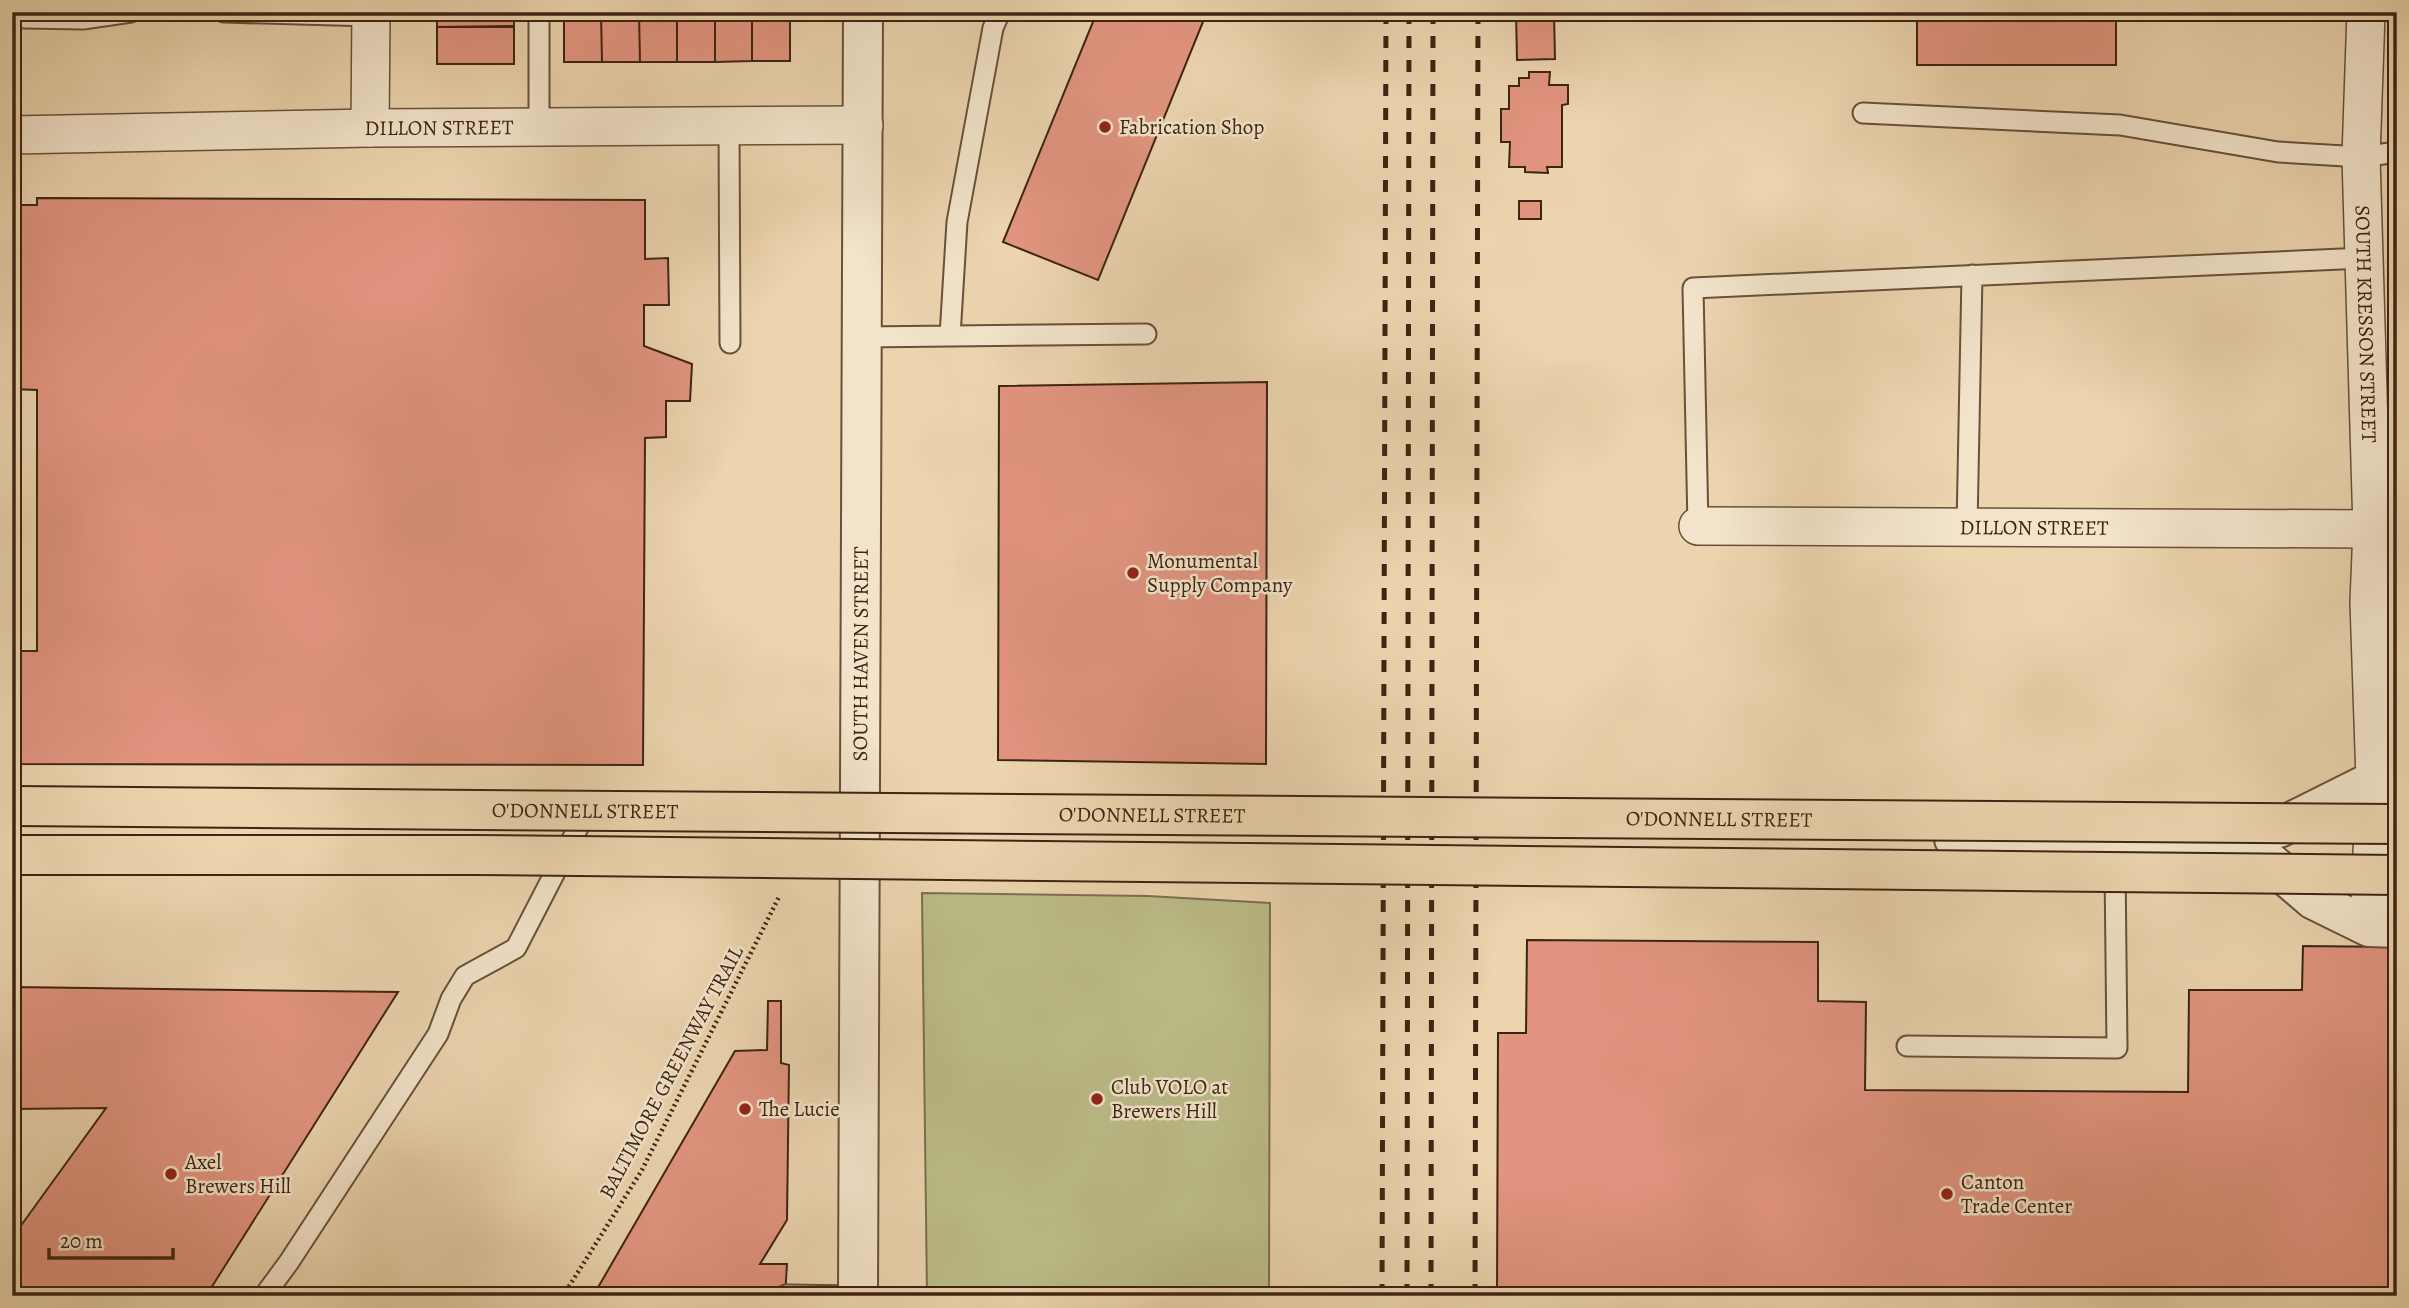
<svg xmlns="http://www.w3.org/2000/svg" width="2409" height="1308" font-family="Alegreya,serif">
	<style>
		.green { fill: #bbbc88; stroke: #7c704e; stroke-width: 2 }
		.building { fill: #e1947f; stroke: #3e2413; stroke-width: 2 }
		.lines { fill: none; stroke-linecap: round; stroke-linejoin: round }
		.service-casing { stroke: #69503a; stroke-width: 23 }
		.minor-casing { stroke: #69503a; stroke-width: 40 }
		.tertiary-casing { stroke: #69503a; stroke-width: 42 }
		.primary-casing { stroke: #3e2413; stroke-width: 42 }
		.path { stroke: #3e2413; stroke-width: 4.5; stroke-dasharray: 2 3.5; stroke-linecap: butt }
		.service { stroke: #f2e3ca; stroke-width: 19 }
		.minor { stroke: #f2e3ca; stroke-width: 37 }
		.tertiary { stroke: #f2e3ca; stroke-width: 38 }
		.primary { stroke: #ebd4ae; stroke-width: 38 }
		.rail { stroke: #3e2413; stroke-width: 5; stroke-dasharray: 12 12; stroke-linecap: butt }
		.primary-bridge-casing { stroke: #3e2413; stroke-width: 42; stroke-linecap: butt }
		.primary-bridge { stroke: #ebd4ae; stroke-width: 38 }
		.poi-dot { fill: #8f2418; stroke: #f2e3ca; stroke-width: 2.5 }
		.labels { text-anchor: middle; stroke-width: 5; stroke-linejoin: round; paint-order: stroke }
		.poi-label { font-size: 21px; fill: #3e2413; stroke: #f2e3ca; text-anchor: start }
		.street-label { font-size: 21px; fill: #3e2413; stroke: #f2e3ca }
	</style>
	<rect width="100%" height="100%" fill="#ebd4ae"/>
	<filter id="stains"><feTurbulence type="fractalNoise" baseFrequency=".00286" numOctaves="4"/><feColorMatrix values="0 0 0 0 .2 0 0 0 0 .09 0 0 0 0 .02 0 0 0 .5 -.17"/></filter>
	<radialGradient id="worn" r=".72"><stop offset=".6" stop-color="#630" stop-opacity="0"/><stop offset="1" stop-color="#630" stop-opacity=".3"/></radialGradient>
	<path class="green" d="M922,893l226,3 122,7 -1,393h-342z"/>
	<path class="building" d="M437,12h77v14l-77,1z
		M564,12h37l1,50h-38z
		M601,12h38l1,50h-38z
		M639,12h38v50h-37z
		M677,12h38v50h-38z
		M715,12h37v49l-37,1z
		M752,12h38v49h-38z
		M1097,12h110l-109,268 -95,-38z
		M1516,12h38l1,47 -38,1z
		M1917,12h199v53h-199z
		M437,27h77v37h-77z
		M1529,72h21l-1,13h19v19l-6,1v62h-15l1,6 -23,-1v-5h-16l1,-25h-9v-33h8v-23h10v-8h10z
		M37,198l608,2v59l23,-1 1,47h-25v41l48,18 -2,37h-24v36l-21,1 -2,327 -631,-1v-113h25v-261l-25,-1v-184h25z
		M1519,201h22v18h-22z
		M1267,382l-1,382 -268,-4 1,-374z
		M1527,940l291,2v59l48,1 -1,88 323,2 1,-102h113l1,-44 94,1v349h-900l1,-263h28z
		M12,987l386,5 -192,304h-194v-58l94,-130 -94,1z
		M768,1001h13v62l8,2 -2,155 -27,44h27l-2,32h-192l142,-245 32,-1z"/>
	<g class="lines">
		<defs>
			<path id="service" d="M224,12l147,4
				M539,12v115
				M24,18l59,1 48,-7
				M1863,113l257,12 158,27 83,5 36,-5
				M729,125l1,218
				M950,336l7,-114 36,-194 7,-16
				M862,337l284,-3
				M1698,526l-5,-238 671,-30
				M1967,527l5,-252
				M2372,529l25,-12
				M1907,1046l210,2 -2,-182
				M786,1295l72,1
				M264,1296l25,-34 149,-228 13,-35 14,-23 51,-28 67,-130h11"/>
			<g id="minor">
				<path id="s1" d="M2366,12l-5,145 11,372 -3,73 6,178 -6,147"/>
				<path d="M370,128l1,-116"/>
				<path id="s2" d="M12,135l358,-7 494,-3"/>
				<path id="s3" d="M1698,526l674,3"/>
			</g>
			<g id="tertiary">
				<path d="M2279,828l96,-48h22"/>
				<path d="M1954,839l263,7 49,13 48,41 55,27 28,1"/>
				<path id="s4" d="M858,1296l5,-1284"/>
			</g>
			<path id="primary" d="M12,806l466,4
				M12,855h463"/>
		</defs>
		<use href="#service" class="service-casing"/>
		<use href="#minor" class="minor-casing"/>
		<use href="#tertiary" class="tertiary-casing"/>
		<use href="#primary" class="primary-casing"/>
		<path class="path" d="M563,1296l79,-126 137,-273"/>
		<use href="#service" class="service"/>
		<use href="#minor" class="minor"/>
		<use href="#tertiary" class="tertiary"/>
		<use href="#primary" class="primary"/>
		<path class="rail" d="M1382,1296l4,-1284
			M1407,1296l2,-1284
			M1431,1296l2,-1284
			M1475,1296l3,-1284"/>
		<defs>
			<g id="primary-bridge">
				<path id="s5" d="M478,810l1919,14"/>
				<path d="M475,855l1922,20"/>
			</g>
		</defs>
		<use href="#primary-bridge" class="primary-bridge-casing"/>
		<use href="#primary-bridge" class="primary-bridge"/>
	</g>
	<g class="poi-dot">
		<circle cx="1105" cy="127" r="7"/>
		<circle cx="1133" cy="573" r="7"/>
		<circle cx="1097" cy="1099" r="7"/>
		<circle cx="745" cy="1109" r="7"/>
		<circle cx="171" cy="1174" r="7"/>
		<circle cx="1947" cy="1194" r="7"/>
	</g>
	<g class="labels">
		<g class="poi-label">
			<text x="1119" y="134">Fabrication Shop</text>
			<text x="1147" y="568">Monumental<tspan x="1147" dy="24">Supply Company</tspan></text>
			<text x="1111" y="1094">Club VOLO at<tspan x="1111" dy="24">Brewers Hill</tspan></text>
			<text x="759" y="1116">The Lucie</text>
			<text x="185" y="1169">Axel<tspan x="185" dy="24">Brewers Hill</tspan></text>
			<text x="1961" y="1189">Canton<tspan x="1961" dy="24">Trade Center</tspan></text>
		</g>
		<g class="street-label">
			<text dy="7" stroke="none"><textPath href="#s2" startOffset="427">DILLON STREET</textPath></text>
			<text dy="7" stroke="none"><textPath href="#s1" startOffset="312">SOUTH KRESSON STREET</textPath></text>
			<text dy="7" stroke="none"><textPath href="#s3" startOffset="336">DILLON STREET</textPath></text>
			<text dy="7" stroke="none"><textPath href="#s4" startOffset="642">SOUTH HAVEN STREET</textPath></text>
			<text dy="7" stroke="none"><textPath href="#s5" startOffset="107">O'DONNELL STREET</textPath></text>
			<text dy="7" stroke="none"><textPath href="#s5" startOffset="674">O'DONNELL STREET</textPath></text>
			<text dy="7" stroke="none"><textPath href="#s5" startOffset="1241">O'DONNELL STREET</textPath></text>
			<text transform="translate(671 1072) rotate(-62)" y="7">BALTIMORE GREENWAY TRAIL</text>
		</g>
	</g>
	<rect width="2409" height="1308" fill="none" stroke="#ebd4ae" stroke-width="42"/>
	<rect x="14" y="14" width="2381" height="1280" fill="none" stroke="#3e2413" stroke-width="3.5"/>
	<rect x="21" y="21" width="2367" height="1266" fill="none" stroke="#3e2413" stroke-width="2"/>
	<path d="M49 1248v10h124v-10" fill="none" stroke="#3e2413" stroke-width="3.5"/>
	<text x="60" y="1248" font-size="21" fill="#3e2413" stroke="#f2e3ca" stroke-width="5" paint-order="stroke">20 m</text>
	<rect width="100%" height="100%" filter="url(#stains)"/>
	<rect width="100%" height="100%" fill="url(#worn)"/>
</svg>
